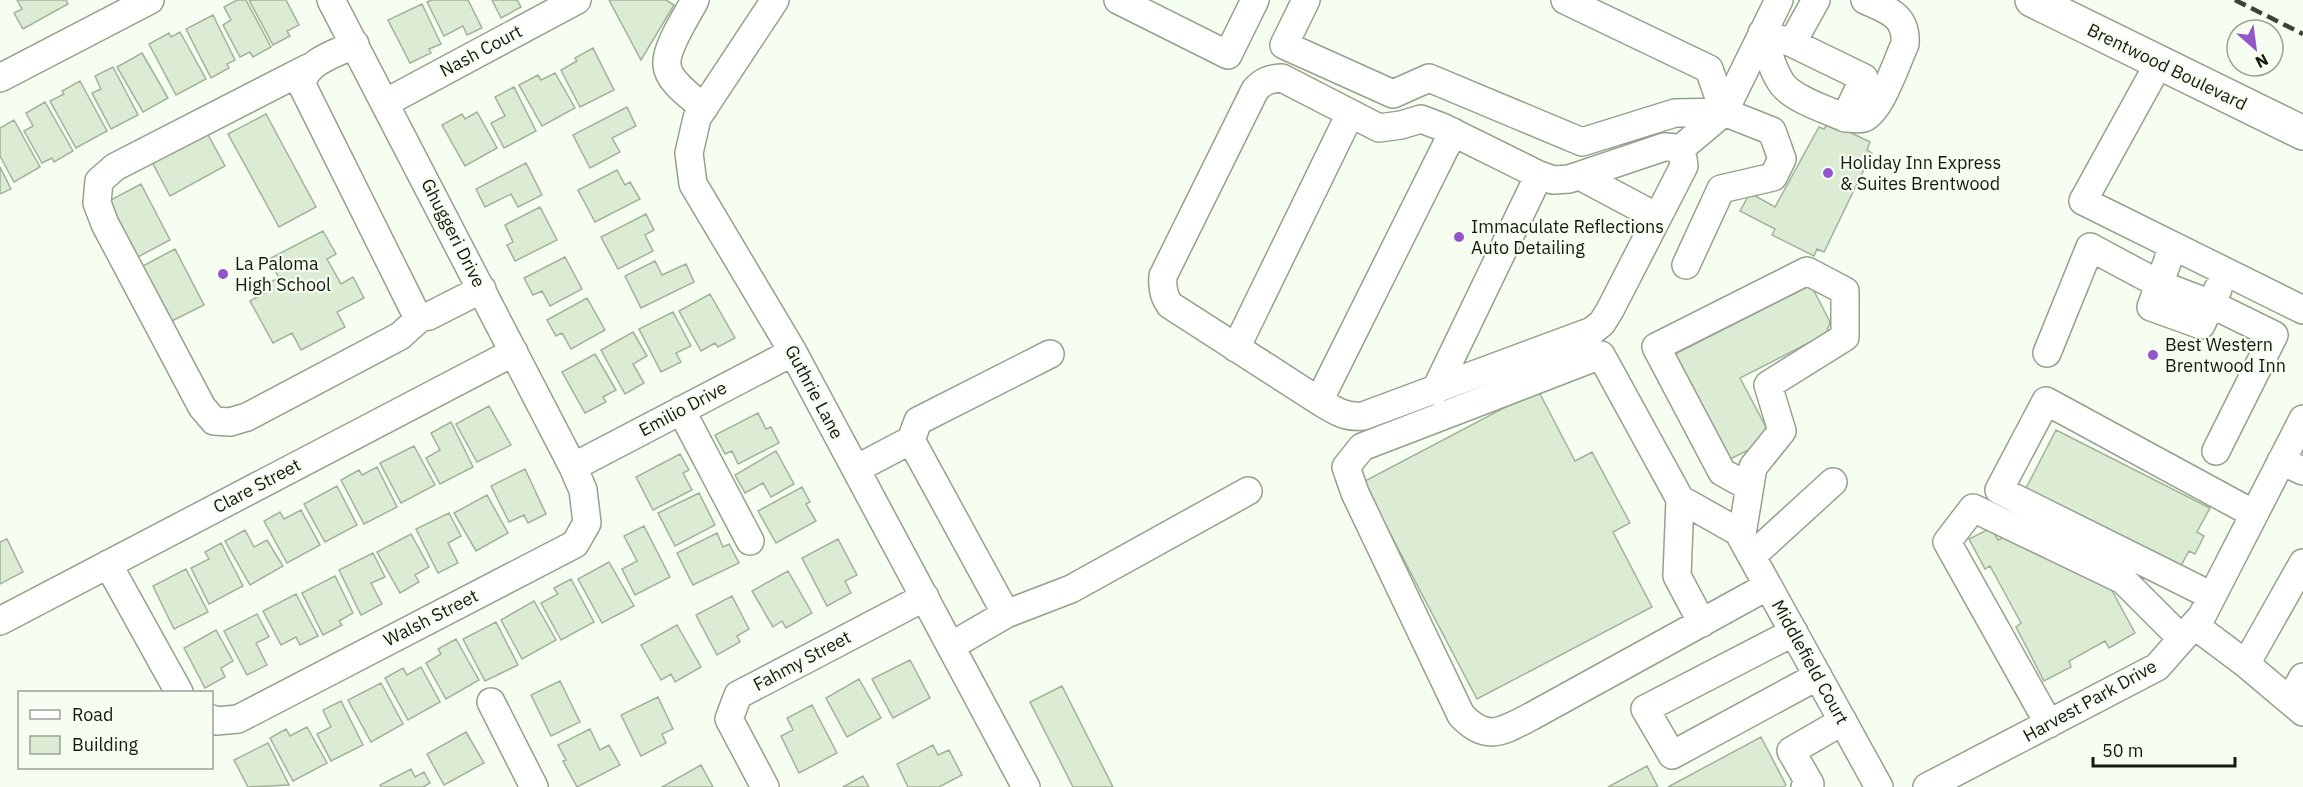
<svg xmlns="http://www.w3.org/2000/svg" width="2303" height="787" font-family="'IBM Plex Sans',sans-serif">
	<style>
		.building { fill: #dcebd3; stroke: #a3b19a; stroke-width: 1.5 }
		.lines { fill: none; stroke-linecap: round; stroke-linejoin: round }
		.minor-casing { stroke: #94a28c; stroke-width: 30 }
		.major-casing { stroke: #94a28c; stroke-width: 36 }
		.minor { stroke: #fff; stroke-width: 27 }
		.major { stroke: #fff; stroke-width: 33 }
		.rail { stroke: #3d4238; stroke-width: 4.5; stroke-dasharray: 12 6; stroke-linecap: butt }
		.poi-dot { fill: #9455cb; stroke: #f5fef0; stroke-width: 2 }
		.labels { text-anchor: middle; stroke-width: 4.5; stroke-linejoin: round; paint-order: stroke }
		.street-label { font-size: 18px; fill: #151a11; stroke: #f5fef0 }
		.poi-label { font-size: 18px; fill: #151a11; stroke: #f5fef0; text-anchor: start }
	</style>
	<rect width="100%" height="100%" fill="#f5fef0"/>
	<path class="building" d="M17,0h49l2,4 -45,25 -9,-16 8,-4z
		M237,0h9l25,47 -18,10 -3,-5 -10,5 -17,-32 8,-5 -7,-13z
		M249,0h37l13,25 -12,6 3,5 -17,9z
		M432,0h36l14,28 -15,7 -4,-9 -19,10 -17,-34z
		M492,0h25l4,7 -20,11z
		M609,0h57l8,5 -33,55z
		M422,4l19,40 -12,5 2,4 -21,10 -22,-43z
		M213,15l22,45 -8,4 2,4 -18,10 -25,-49z
		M180,32l26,47 -30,16 -27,-51 20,-11 2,4z
		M593,48l21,42 -34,17 -19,-37 16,-9 -2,-3z
		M142,53l26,45 -25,14 -26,-45z
		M113,67l25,48 -27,14 -19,-36 9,-4 -6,-13z
		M555,73l20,35 -33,18 -23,-41 19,-10 3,5z
		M80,81l27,50 -31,17 -26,-47 14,-7 -2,-3z
		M514,87l22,44 -32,17 -13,-25 14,-7 -10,-19z
		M45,102l28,49 -19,11 -2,-4 -10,5 -18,-32 9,-5 -7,-13z
		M627,107l9,19 -24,12 8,14 -30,16 -17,-33z
		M477,112l20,36 -32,18 -23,-41 20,-11 3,5z
		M266,114l50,93 -37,20 -51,-93z
		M14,120l26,47 -26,15 -14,-26v-28z
		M1829,122l41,20 -3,8 5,3 -48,99 -7,-3 -3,7 -42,-21 3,-6 -35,-18 10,-18 25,14 44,-80 5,2z
		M206,131l19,35 -55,30 -19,-36z
		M526,163l16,32 -24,12 -7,-13 -26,13 -9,-18z
		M0,167l11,22 -11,5z
		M617,170l8,15 5,-3 10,17 -45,23 -17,-32z
		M141,184l29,56 -36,19 -29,-56z
		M540,207l17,33 -42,21 -8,-16 6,-3 -8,-17z
		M646,214l8,16 -9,5 8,16 -35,18 -17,-32z
		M323,231l13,23 -9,5 14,25 12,-7 11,21 -27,14 8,15 -44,23 -9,-17 -19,10 -23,-42 20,-11 -4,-6 13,-6 -10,-19z
		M175,249l29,56 -36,18 -29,-55z
		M565,257l17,32 -32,17 -8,-15 -9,4 -9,-17z
		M655,261l7,14 24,-11 8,18 -53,26 -16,-32z
		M1811,285l19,37 -4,12 -86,44 27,51 -4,14 -37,18 -53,-106z
		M710,294l25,44 -17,9 -3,-4 -14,8 -22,-40z
		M587,298l18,32 -34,19 -9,-16 -6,3 -9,-16z
		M673,312l18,34 -15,7 5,9 -20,10 -22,-43z
		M633,332l14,24 -14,8 11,19 -19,11 -24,-44z
		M595,354l21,36 -13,7 3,5 -21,11 -23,-41z
		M1538,390l37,71 17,-9 38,71 -17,9 39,75 -175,92 -114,-217z
		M489,406l22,39 -34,17 -21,-38z
		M758,413l8,16 5,-2 8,16 -41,21 -6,-13 -7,3 -10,-19z
		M451,422l22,45 -33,17 -14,-26 14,-8 -9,-17z
		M2056,430l154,78 -13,24 7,4 -9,18 -6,-3 -13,24 -154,-79z
		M414,446l21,39 -34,18 -21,-40z
		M776,451l18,33 -23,13 -8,-14 -18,10 -10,-18z
		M680,454l9,16 -6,3 9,17 -39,20 -17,-33z
		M377,467l20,40 -33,17 -23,-44 18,-10 3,5z
		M525,469l21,45 -18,9 -4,-8 -15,7 -18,-36z
		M337,486l20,39 -32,17 -21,-38z
		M802,487l8,15 -4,2 10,17 -40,22 -18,-32z
		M699,493l16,32 -40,21 -17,-33z
		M487,495l21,38 -32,18 -22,-38z
		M301,510l19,35 -33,18 -23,-42 16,-9 4,7z
		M449,513l12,23 -13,7 10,20 -20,10 -22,-44z
		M644,526l26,51 -35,18 -13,-26 15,-8 -13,-25z
		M1991,528l7,12 8,-4 104,51 25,46 -26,15 -4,-7 -36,20 2,6 -27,14 -28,-54 5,-4 -31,-57 -5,3 -16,-30z
		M245,530l9,17 13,-7 16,26 -33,19 -25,-44z
		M717,533l6,14 6,-3 10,19 -46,22 -16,-32z
		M411,534l18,33 -14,8 4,7 -19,11 -23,-41z
		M7,539l16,33 -23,12v-42z
		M838,539l19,36 -12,6 6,12 -24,13 -25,-48z
		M221,543l22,43 -34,18 -18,-36 18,-9 -4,-7z
		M373,553l12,24 -14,6 11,21 -21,11 -22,-45z
		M609,562l25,44 -32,17 -24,-44z
		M186,569l22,43 -34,17 -21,-43z
		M788,571l24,42 -26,15 -4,-7 -9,6 -21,-36z
		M335,576l18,37 -14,8 3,4 -19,10 -21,-42z
		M571,579l23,43 -33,18 -20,-37 17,-9 -4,-6z
		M296,594l22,42 -18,9 -4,-8 -15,8 -18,-34z
		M732,596l17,33 -12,7 3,6 -23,13 -21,-40z
		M534,601l22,39 -34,19 -21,-39z
		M257,614l12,23 -13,6 11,22 -20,10 -23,-44z
		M496,622l22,43 -33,16 -22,-42z
		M677,625l24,42 -26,15 -4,-8 -10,6 -20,-35z
		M216,630l17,31 -12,7 4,9 -20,11 -21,-40z
		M456,639l23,41 -33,19 -20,-36 15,-9 -3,-5z
		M910,660l20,38 -37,20 -21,-39z
		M421,667l19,35 -32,18 -23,-42 18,-10 4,7z
		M859,679l22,39 -34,19 -21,-39z
		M560,681l20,41 -29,14 -20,-41z
		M381,683l22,41 -32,18 -23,-42z
		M1062,686l51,101h-40l-43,-85z
		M658,697l15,32 -11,5 4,9 -25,13 -20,-41z
		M341,701l22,44 -32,16 -14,-27 14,-7 -8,-17z
		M812,705l25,48 -38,20 -18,-37 12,-6 -6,-12z
		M307,727l20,36 -34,18 -23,-43 16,-9 4,7z
		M590,729l10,21 9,-5 11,20 -43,22 -14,-26 3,-1 -8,-15z
		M466,732l18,31 -40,22 -17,-31z
		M1761,737l25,48 -3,2h-115z
		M268,743l21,42 -41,2 -14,-27z
		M933,745l5,10 11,-5 13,25 -23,12h-31l-11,-23z
		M701,765l12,22h-51z
		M1647,766l11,21h-50z
		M411,769l4,8 9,-5 6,11 -7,4h-42l-1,-2z
		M863,776l6,11h-26z"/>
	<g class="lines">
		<defs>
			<path id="minor" d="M695,0c-8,16 -30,48 -28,65 1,17 25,32 37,43
				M775,0l-78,118 -8,35 4,31 100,168 233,435
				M1118,0l110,55 27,-55
				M1306,0l-22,45 109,49 36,-16 153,64 93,-29 49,-1 48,19 10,28 -9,18 -52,12 -35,76
				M1565,0l144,69 15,43
				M1762,33l30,10 72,35 -19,40c-17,-8 -50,-18 -62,-33 -11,-14 -15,-35 -21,-52z
				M1792,43l24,-43
				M355,44c-19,10 -50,17 -53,41l113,227 6,5 8,-1 53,-27
				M2159,63l-76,138 220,109
				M308,68l-193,99 -16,14 -2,22 8,21 97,183 12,14 16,1 17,-5 153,-81 21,-19
				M0,78l150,-78
				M1282,78l97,50 22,-3 20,-6 21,8 97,48 14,5 16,-1 95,-32c14,-1 19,5 20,19l-74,144 -8,13 -10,8 -229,85c-18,2 -29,-6 -44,-15l-149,-96c-7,-9 -8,-18 -7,-29l92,-186c8,-9 14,-11 27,-12z
				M385,103l192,-103
				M1845,118c6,0 13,2 19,0 17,-7 33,-57 41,-74 2,-29 -18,-34 -40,-44
				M1679,150l45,-38 55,-112
				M1580,176l77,41
				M2173,246l-22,61 50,18 17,-36
				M1236,348l114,-234
				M2047,353l43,-106 69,37 52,20 63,31 -58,116
				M1435,391l104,-216
				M1319,401l134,-269
				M681,410l69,131
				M911,440l7,-19 132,-67
				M2281,461l22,10
				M573,467l220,-115
				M856,469l55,-29 95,174 -55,32
				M1749,487l-27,-15 -66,-125 151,-76 38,20v46l-77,48 14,46 -29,36 -11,67 -1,3 138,250
				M1680,499l-79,-144 -239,92 -16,20 9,26 106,222c26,28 42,16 71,1l236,-130
				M1752,556l81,-74
				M108,564l71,128
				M2212,596l-213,-106 47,-89 208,113
				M1006,614l65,-25 177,-98
				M0,621l514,-269
				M1702,623l-25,-47 3,-77 62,35
				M2194,625l52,39 57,48
				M1794,632l-149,77 27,46 146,-79
				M2246,664l57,-101
				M2290,700l13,-23
				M491,702l43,85
				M212,719l4,2 22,-2 337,-175 12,-21 -4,-33 -10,-23 -242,-467
				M2049,724l-102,-182 26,-34 150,72 59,59
				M765,787l-36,-68 9,-24 187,-98
				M1805,787l5,-3 -19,-33 52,-30
				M1927,787l230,-120 45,-51 101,-197"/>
			<path id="major" d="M2032,0l271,133"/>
		</defs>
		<use href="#minor" class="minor-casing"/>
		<use href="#major" class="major-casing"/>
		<use href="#minor" class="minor"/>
		<use href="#major" class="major"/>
		<path class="rail" d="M2235,0l68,34"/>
	</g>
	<g class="poi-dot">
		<circle cx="1828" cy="173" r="6"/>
		<circle cx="1459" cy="237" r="6"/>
		<circle cx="223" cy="274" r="6"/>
		<circle cx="2153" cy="355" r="6"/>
	</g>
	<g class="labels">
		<g class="street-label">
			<text transform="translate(481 51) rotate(-28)" y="6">Nash Court</text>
			<text transform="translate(2167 67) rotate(26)" y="6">Brentwood Boulevard</text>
			<text transform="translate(453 233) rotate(63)" y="6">Ghuggeri Drive</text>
			<text transform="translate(814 392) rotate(62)" y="6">Guthrie Lane</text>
			<text transform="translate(683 409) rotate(-28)" y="6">Emilio Drive</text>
			<text transform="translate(257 486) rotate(-28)" y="6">Clare Street</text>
			<text transform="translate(431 618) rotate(-27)" y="6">Walsh Street</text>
			<text transform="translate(802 661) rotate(-28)" y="6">Fahmy Street</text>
			<text transform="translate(1810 662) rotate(61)" y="6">Middlefield Court</text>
			<text transform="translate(2090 701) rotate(-29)" y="6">Harvest Park Drive</text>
		</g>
		<g class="poi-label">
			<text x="1840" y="169">Holiday Inn Express<tspan x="1840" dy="21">&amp; Suites Brentwood</tspan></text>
			<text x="1471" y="233">Immaculate Reflections<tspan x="1471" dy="21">Auto Detailing</tspan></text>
			<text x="235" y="270">La Paloma<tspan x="235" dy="21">High School</tspan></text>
			<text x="2165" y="351">Best Western<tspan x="2165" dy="21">Brentwood Inn</tspan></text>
		</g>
	</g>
	<rect x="18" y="691" width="195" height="78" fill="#f5fef0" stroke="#9ba397" stroke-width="1.5"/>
	<rect x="30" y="710" width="30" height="9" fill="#ffffff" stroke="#9ba397" stroke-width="1.5"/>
	<text x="72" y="721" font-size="18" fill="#151a11">Road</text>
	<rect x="30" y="736" width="30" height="18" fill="#dcebd3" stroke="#9ba397" stroke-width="1.5"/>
	<text x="72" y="751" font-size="18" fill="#151a11">Building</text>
	<g transform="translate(2255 48) rotate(152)"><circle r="28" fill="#f5fef0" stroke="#9ba397" stroke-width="1.5"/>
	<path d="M0-4.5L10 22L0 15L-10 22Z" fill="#9455cb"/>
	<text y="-9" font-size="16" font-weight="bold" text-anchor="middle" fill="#151a11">N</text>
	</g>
	<path d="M2093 757v9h142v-9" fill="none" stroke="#151a11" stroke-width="3"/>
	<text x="2102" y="757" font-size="18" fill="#151a11" stroke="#f5fef0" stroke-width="4.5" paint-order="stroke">50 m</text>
</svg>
